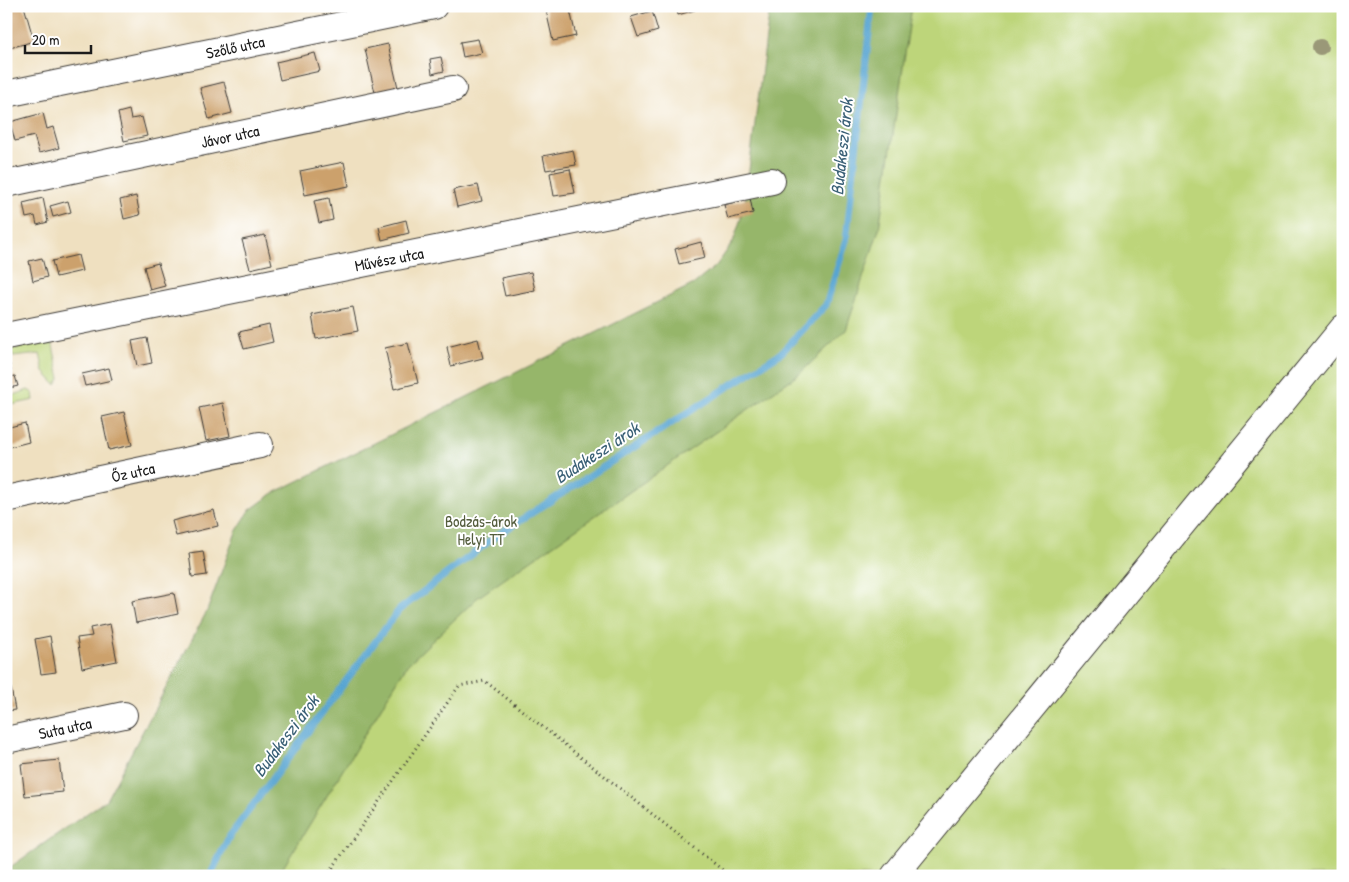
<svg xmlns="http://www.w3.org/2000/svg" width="1349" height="882" font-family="'Patrick Hand',sans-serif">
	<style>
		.green { fill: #bdd57a; stroke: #6c784b }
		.forest { fill: #96b66a; stroke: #596943 }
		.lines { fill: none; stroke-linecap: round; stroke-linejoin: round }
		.stream { stroke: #58a5d1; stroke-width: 7 }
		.building { fill: #cca16c }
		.minor-casing { stroke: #3c3935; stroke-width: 28 }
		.path { stroke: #3c3935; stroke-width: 3; stroke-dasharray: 1 4; stroke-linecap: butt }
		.minor { stroke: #fff; stroke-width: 26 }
		.tree { fill: #9a9878 }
		.labels { text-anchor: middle; stroke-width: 4; stroke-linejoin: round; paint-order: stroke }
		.street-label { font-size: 16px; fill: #1c1c1c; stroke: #fff }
		.park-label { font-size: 16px; fill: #545d3d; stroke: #fff }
		.water-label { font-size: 18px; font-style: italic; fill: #3a6076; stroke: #fff }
	</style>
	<rect width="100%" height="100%" fill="#fff"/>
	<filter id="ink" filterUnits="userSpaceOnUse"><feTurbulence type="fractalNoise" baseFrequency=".02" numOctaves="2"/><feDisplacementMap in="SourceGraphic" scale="10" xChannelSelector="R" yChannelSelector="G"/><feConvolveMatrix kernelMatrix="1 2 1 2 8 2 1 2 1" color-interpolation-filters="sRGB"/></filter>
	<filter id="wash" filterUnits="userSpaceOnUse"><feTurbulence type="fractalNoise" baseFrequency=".0096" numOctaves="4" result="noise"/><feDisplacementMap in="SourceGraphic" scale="20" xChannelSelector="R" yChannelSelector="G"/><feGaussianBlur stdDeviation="1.12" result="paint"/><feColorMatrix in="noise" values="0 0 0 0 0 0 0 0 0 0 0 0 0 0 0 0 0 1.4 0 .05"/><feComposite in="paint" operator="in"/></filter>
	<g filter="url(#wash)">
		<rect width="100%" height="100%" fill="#efe0c0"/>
		<path class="green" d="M838,6h505v870h-1187l622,-569z
			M52,341l8,38 -4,6 -12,-13 -4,-18 -27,3 -2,-8z
			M28,390l5,3 1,7 -28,6v-8z"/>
		<path class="forest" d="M770,6h142l-33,223 -33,101 -47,44 -322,224 -70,67 -129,211h-272v-6l100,-70 101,-189 29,-79 14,-22 22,-16 422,-210 22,-18 17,-24 11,-33z"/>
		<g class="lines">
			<path class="stream" d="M210,876l19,-39 170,-227 100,-76 282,-181 45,-48 20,-64 26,-235"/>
		</g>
		<g id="blocks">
			<path class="building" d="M17,6h7l10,35 -24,7 -4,-15v-24z
				M545,6h24l7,30 -23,5z
				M676,6h18l1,4 -17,5z
				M652,11l6,20 -20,6 -7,-20z
				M478,39l4,14 -19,4 -3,-15z
				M388,44l11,48 -23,5 -11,-48z
				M315,53l5,18 -40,9 -4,-18z
				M441,57l3,14 -12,3 -2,-15z
				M224,82l8,31 -23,6 -9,-31z
				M129,110l2,9 11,-2 5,19 -23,5 -6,-28z
				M43,113l4,16 6,-2 6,21 -20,5 -5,-17 -19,5 -5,-19z
				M573,150l3,15 -30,5 -3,-14z
				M344,162l5,24 -44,9 -5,-24z
				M570,169l5,24 -21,3 -4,-23z
				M478,185l4,16 -25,6 -4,-17z
				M136,196l4,19 -16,4 -4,-19z
				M43,198l5,24 -11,3 -2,-9 -9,2 -3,-15z
				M329,198l4,22 -14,3 -5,-22z
				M750,198l3,15 -25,6 -4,-14z
				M68,201l3,11 -18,5 -3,-11z
				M406,220l3,13 -27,7 -3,-13z
				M265,235l7,29 -22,5 -8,-29z
				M701,242l4,16 -26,6 -4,-15z
				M78,255l4,16 -26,6 -4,-16z
				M42,258l5,19 -14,4 -4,-20z
				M158,263l7,23 -15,4 -6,-23z
				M531,272l4,18 -30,6 -4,-18z
				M353,307l5,24 -42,8 -4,-24z
				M269,325l4,17 -29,7 -5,-17z
				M147,338l5,25 -15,3 -5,-25z
				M478,339l5,19 -32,8 -4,-19z
				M408,343l10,40 -24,6 -9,-41z
				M109,368l3,12 -27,6 -3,-12z
				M15,376l3,10 -12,3v-11z
				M223,403l7,33 -24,5 -7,-33z
				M124,412l8,33 -23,5 -7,-33z
				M25,423l4,19 -23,6v-20z
				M214,510l4,16 -42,10 -4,-15z
				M203,551l4,24 -15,2 -3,-24z
				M174,593l4,21 -42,9 -4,-22z
				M110,624l7,37 -35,7 -5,-30 15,-2 -2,-8z
				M50,636l6,36 -15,2 -6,-35z
				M11,688l4,22 -9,1v-22z
				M59,760l4,32 -38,4 -4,-32z"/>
		</g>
	</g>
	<g filter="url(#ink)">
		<use href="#blocks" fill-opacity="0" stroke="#3c3935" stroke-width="1"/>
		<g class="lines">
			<defs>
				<path id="minor" d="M6,94l428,-88
					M6,184l447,-95
					M6,336l766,-155
					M6,499l254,-54
					M6,740l118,-25
					M894,876l449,-548"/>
			</defs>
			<use href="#minor" class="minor-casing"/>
			<path class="path" d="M8,360l3,15
				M327,876l132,-190 26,-5 245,195"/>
			<use href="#minor" class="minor"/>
		</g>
		<circle class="tree" cx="1320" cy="47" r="8"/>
	</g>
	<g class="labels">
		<g class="street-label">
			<text transform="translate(235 47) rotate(-12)" y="6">Szőlő utca</text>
			<text transform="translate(230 136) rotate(-12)" y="6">Jávor utca</text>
			<text transform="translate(389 259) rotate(-11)" y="6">Művész utca</text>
			<text transform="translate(133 472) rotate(-12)" y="6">Őz utca</text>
			<text transform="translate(65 728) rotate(-12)" y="6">Suta utca</text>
		</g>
		<g class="park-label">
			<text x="481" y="527">Bodzás-árok<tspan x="481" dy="18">Helyi TT</tspan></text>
		</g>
		<g class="water-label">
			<text transform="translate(842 147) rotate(-84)" y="6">Budakeszi árok</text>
			<text transform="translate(597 453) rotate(-33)" y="6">Budakeszi árok</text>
			<text transform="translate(286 736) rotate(-53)" y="6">Budakeszi árok</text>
		</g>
	</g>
	<rect width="1349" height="882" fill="none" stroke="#fff" stroke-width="25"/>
	<path d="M25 45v8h66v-8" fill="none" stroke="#1c1c1c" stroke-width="2.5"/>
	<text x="32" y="45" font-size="15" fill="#1c1c1c" stroke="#ffffff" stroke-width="4" paint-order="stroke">20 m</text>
</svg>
